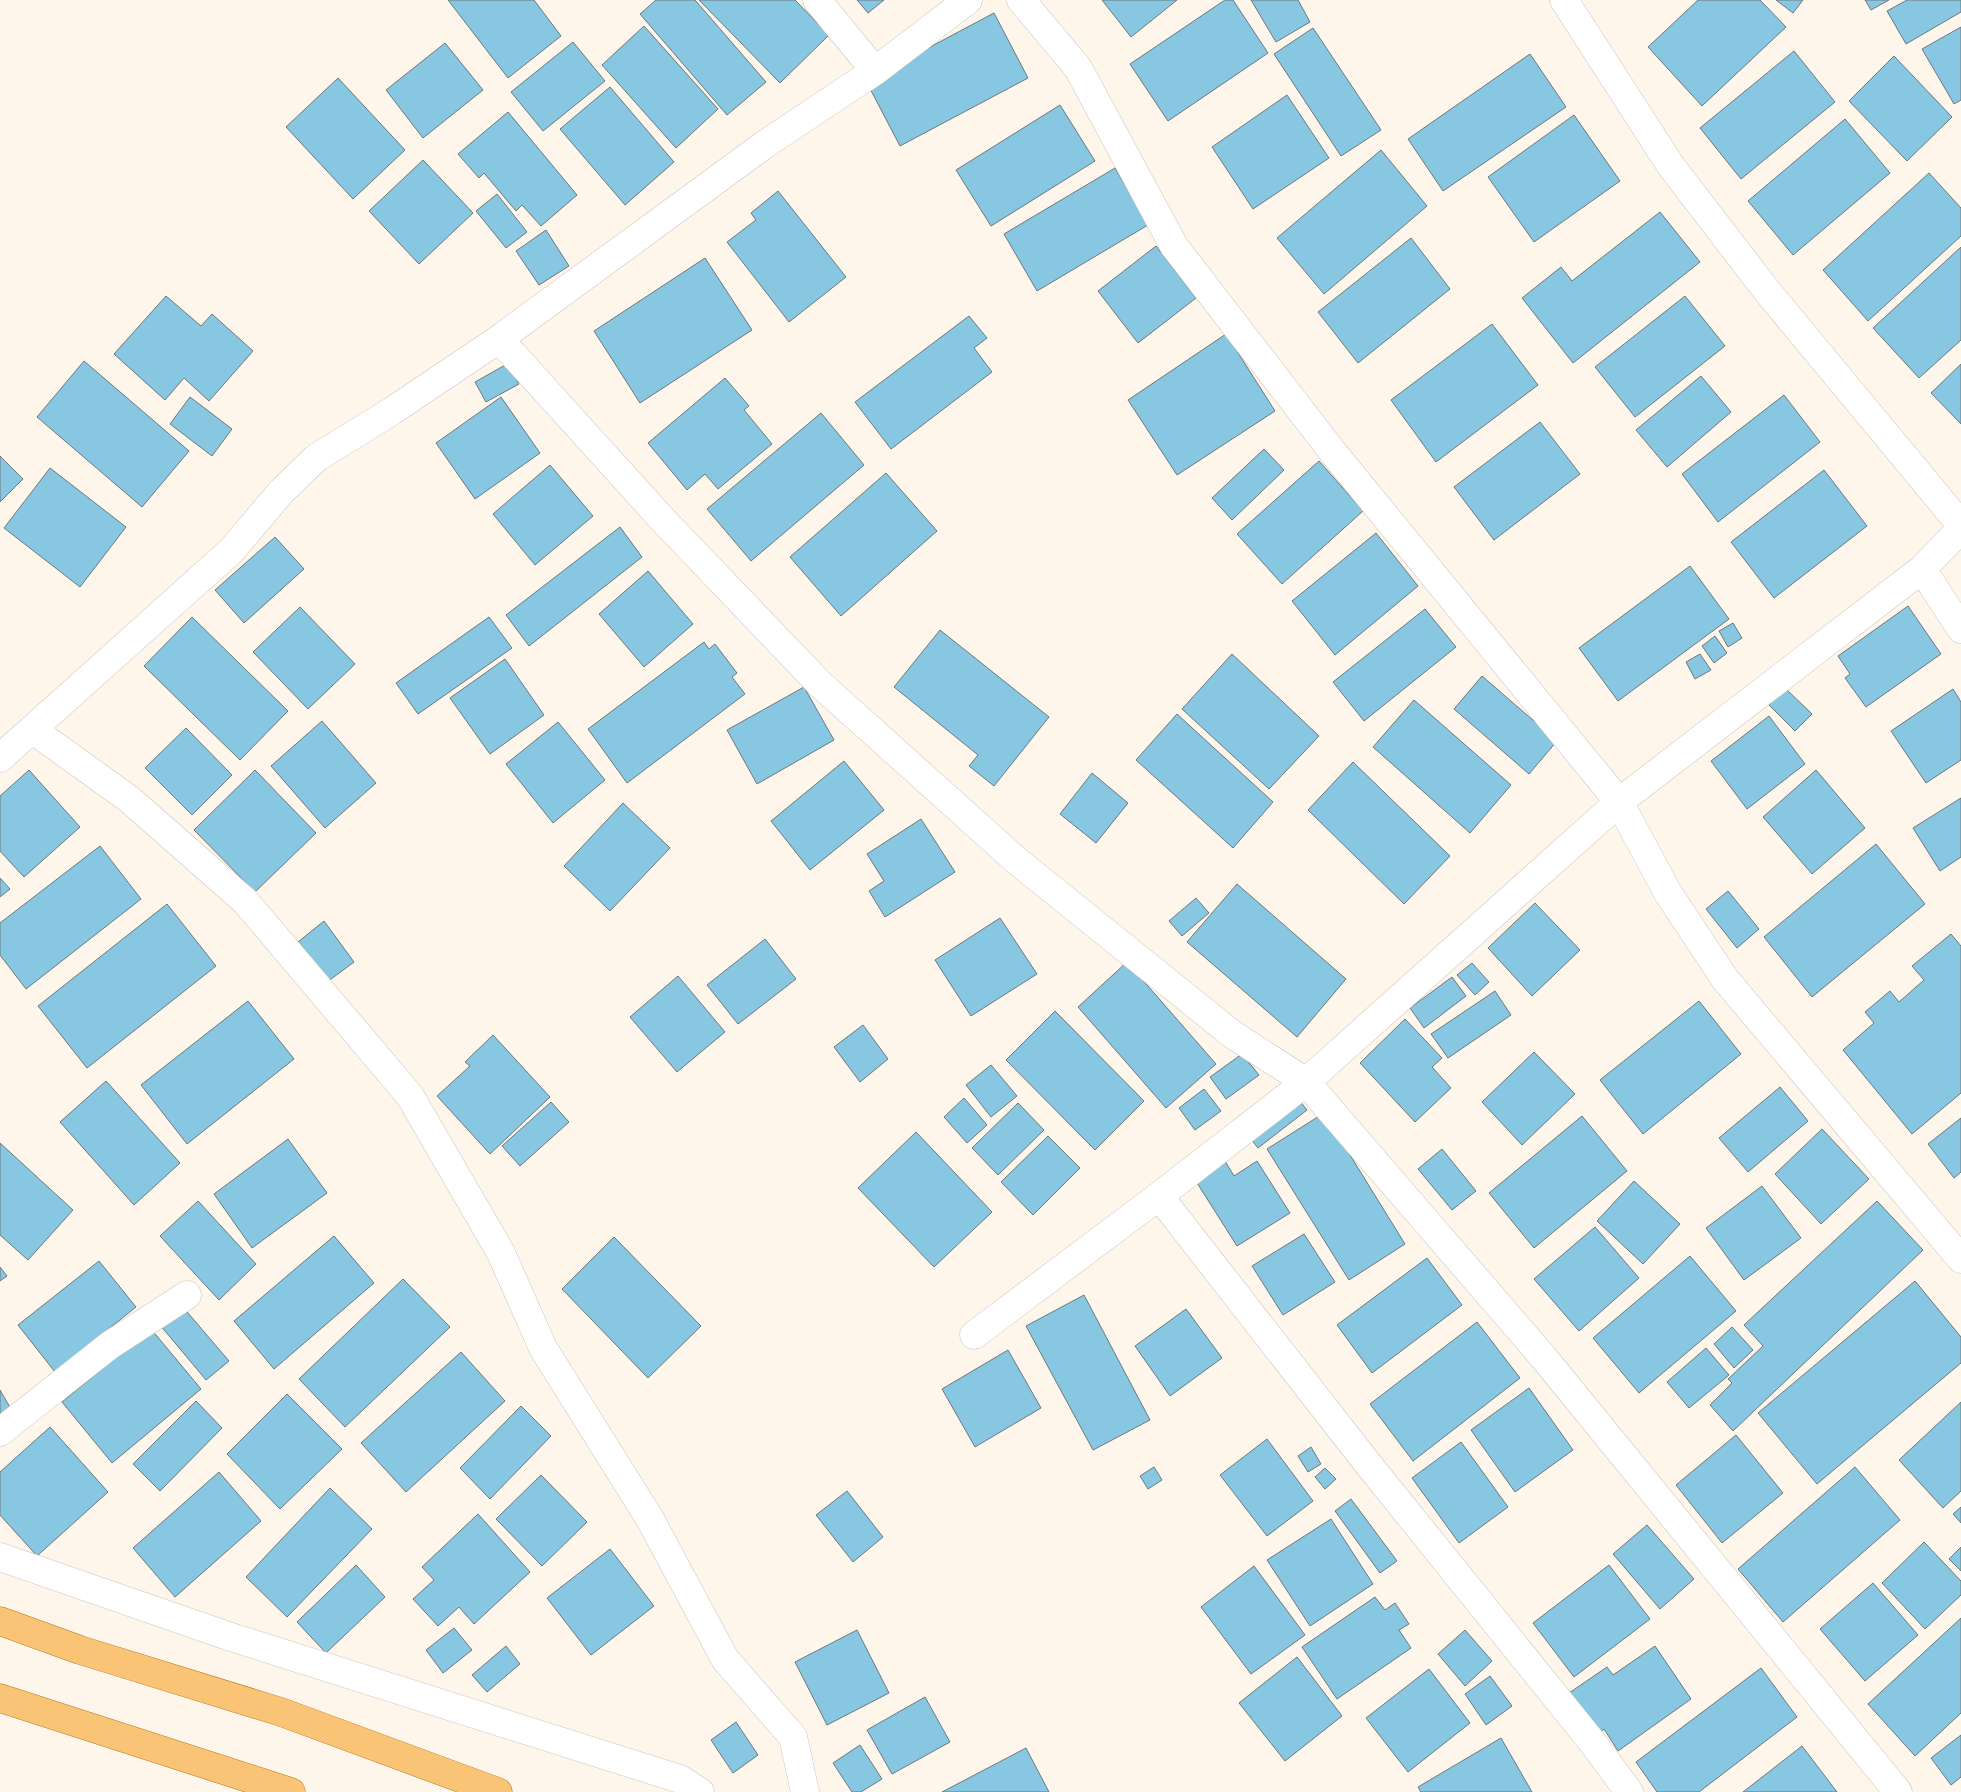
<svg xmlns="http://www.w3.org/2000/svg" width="1961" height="1792" font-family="Rubik,sans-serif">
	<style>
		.building { fill: #87c7e2; stroke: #6c787e }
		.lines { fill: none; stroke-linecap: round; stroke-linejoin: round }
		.minor-casing { stroke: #cdc4bb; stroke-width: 29 }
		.major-casing { stroke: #b27720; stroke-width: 29 }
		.minor { stroke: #fff; stroke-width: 28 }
		.major { stroke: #f9c475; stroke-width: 28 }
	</style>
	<rect width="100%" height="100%" fill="#fef5eb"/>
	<path class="building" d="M448,0h86l27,36 -53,42z
		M656,0h39l71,82 -39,33 -87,-101z
		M699,0h96l34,35 -49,48z
		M857,0h27l-16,13z
		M1102,0h75l-46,37z
		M1225,0h8l35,53 -100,68 -38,-57z
		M1251,0h47l12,22 -34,20z
		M1698,0h62l26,27 -84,79 -54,-59z
		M1776,0h27l-10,13z
		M1865,0h24l-18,10z
		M1907,0h54v12l-55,32 -19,-33z
		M994,13l34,65 -128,68 -34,-65z
		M644,26l74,83 -42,39 -74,-83z
		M1961,27v73l-7,4 -32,-55z
		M1313,28l68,102 -40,26 -67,-102z
		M573,42l32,39 -62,50 -32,-39z
		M445,43l38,47 -60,48 -37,-48z
		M1794,51l41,51 -94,77 -41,-51z
		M1530,54l36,53 -123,84 -35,-52z
		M1894,56l58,61 -45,44 -58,-60z
		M338,78l67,72 -52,49 -67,-72z
		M610,87l64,75 -49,43 -65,-76z
		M1287,95l42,63 -76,51 -41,-62z
		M1060,105l35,56 -104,65 -35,-56z
		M508,112l69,83 -36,31 -19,-21 -6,6 -32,-38 -5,5 -21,-24z
		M1574,115l46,66 -86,61 -46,-65z
		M1845,119l45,54 -97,82 -45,-54z
		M1381,150l46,56 -103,88 -47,-56z
		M423,160l50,53 -54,51 -50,-53z
		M1115,168l33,57 -111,66 -33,-57z
		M1929,173l32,35v28l-93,85 -45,-51z
		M778,191l68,86 -57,45 -62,-80 29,-22 -5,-7z
		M497,194l30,38 -21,16 -30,-37z
		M1660,212l40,50 -127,101 -51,-65 39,-31 11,14z
		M546,230l23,36 -30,19 -23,-34z
		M1411,238l39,51 -92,74 -40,-51z
		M1156,246l40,52 -58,45 -40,-52z
		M1961,247v93l-42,38 -46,-50z
		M705,258l47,72 -112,73 -46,-72z
		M166,296l35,30 11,-12 41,37 -44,50 -25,-23 -19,22 -51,-46z
		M1685,296l40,50 -90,71 -40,-50z
		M969,316l18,22 -13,10 18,24 -101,77 -36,-47z
		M1492,324l46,61 -102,77 -45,-62z
		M1226,334l49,77 -98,64 -49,-75z
		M84,361l105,90 -47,56 -105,-90z
		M507,364l12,20 -33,18 -11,-20z
		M1961,364v60l-30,-31z
		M1701,376l30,36 -64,55 -31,-37z
		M725,378l24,28 -5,4 28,34 -54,45 -13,-15 -18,16 -39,-47z
		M1784,395l36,47 -102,80 -36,-48z
		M190,397l42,32 -20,27 -42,-32z
		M501,397l39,56 -65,46 -39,-56z
		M821,413l43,52 -113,96 -44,-52z
		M1540,422l40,52 -86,66 -40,-53z
		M1264,449l20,21 -52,50 -20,-22z
		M0,456l23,23 -23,23z
		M1319,461l44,50 -81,73 -45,-50z
		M550,465l43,51 -58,49 -42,-51z
		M50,468l76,59 -46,60 -76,-59z
		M1824,470l43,56 -93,72 -43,-56z
		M886,473l51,58 -96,85 -51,-59z
		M620,527l22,30 -113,89 -23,-31z
		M1376,533l42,53 -83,69 -43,-54z
		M275,537l29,32 -60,54 -29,-33z
		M1690,566l39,53 -111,82 -39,-53z
		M648,571l45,53 -49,43 -45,-53z
		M1908,606l33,48 -75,53 -21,-29 5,-4 -12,-18z
		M300,607l55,57 -47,45 -55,-57z
		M1425,609l31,38 -92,74 -31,-39z
		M192,617l96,94 -48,49 -96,-94z
		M489,617l23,31 -94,66 -22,-31z
		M1733,623l9,15 -14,9 -9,-16z
		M940,630l109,87 -55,69 -25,-20 9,-11 -84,-68z
		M1715,636l12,17 -13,10 -12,-17z
		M704,642l5,7 6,-5 22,29 -5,4 13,17 -118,89 -39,-54z
		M1232,654l87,82 -50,53 -87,-80z
		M1700,654l11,16 -16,9 -9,-17z
		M505,659l39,56 -54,39 -40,-56z
		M1482,676l75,65 -28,33 -75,-65z
		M804,687l30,53 -77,44 -30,-54z
		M1785,688l27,26 -17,17 -26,-26z
		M1953,689l8,13v58l-35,23 -35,-52z
		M1414,700l97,85 -41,48 -97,-86z
		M1177,714l96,88 -40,46 -97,-88z
		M1769,716l36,48 -58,45 -36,-48z
		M322,721l54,62 -51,45 -54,-62z
		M558,722l47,58 -52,43 -47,-59z
		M186,728l46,47 -40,40 -47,-47z
		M844,761l40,49 -74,60 -39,-49z
		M1353,762l97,94 -46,48 -96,-94z
		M29,770l51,57 -56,50 -24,-26v-55z
		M255,770l61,63 -61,59 -61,-62z
		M1816,770l49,58 -53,46 -49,-57z
		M1092,773l36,30 -32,40 -36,-29z
		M1961,798v59l-21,14 -27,-43z
		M623,803l47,45 -60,63 -46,-45z
		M921,819l34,53 -70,45 -16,-26 15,-10 -17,-27z
		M1876,844l49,60 -113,93 -48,-60z
		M100,846l41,53 -115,90 -26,-34v-32z
		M0,878l10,11 -10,8z
		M1237,884l109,95 -49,58 -110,-95z
		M1728,891l31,38 -22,19 -31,-39z
		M1196,898l13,15 -27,23 -13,-15z
		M1535,903l45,47 -48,46 -44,-48z
		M167,904l49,62 -129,102 -49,-62z
		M1000,918l37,56 -66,42 -36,-56z
		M324,921l30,41 -31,23 -30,-39z
		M1951,934l10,12v147l-49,41 -69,-84 31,-27 -9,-11 25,-21 9,11 25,-22 -12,-14z
		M765,939l31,40 -58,45 -31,-39z
		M1127,962l89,102 -50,44 -88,-101z
		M1472,963l17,19 -14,13 -18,-20z
		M678,976l47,56 -48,40 -47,-55z
		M1452,977l14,19 -42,32 -14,-20z
		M1495,991l16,24 -63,43 -17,-24z
		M248,1001l46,58 -107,85 -46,-59z
		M1699,1001l42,53 -98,80 -43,-54z
		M1055,1011l89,90 -49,49 -89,-90z
		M1405,1019l37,39 -10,9 19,21 -36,34 -55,-59z
		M863,1025l25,34 -28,23 -26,-35z
		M493,1035l57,62 -60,57 -53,-58 33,-30 -5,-4z
		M1534,1052l41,42 -53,51 -40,-43z
		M1242,1054l17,21 -33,24 -16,-22z
		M991,1065l26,31 -26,21 -25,-32z
		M106,1081l74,82 -46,42 -74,-83z
		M1780,1087l28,34 -60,51 -29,-34z
		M1204,1089l17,22 -26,19 -16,-22z
		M1295,1095l12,15 -49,38 -12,-15z
		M964,1098l23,27 -20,18 -23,-26z
		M551,1102l18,20 -49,44 -18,-20z
		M1018,1103l26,27 -46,45 -26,-27z
		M1324,1113l81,131 -56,36 -82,-131z
		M1582,1116l45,55 -93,77 -45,-55z
		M1961,1118v54l-7,6 -26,-34z
		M1822,1129l47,50 -48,45 -46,-50z
		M916,1132l76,80 -58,55 -76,-79z
		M1048,1136l32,32 -47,47 -32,-33z
		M288,1139l39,54 -75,55 -38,-54z
		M0,1143l73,67 -45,50 -28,-25z
		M1442,1149l34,42 -24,19 -34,-41z
		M1222,1156l12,20 23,-15 33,52 -53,33 -45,-71z
		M1634,1181l46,43 -37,40 -46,-43z
		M1762,1186l39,52 -57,42 -38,-52z
		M198,1201l58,63 -37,36 -59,-64z
		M1877,1201l46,49 -190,181 -23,-26 22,-22 -4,-4 35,-33 -19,-21z
		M1595,1227l44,51 -60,53 -45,-52z
		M1304,1234l31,48 -52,33 -31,-49z
		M334,1236l40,47 -100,86 -40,-48z
		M614,1237l87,89 -53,52 -86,-89z
		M1690,1256l46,55 -97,82 -46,-55z
		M1427,1258l35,47 -90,68 -35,-48z
		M99,1261l37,46 -81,65 -37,-47z
		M0,1267l7,9 -7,5z
		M403,1279l47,48 -105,100 -46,-48z
		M1915,1281l46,56v26l-144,121 -59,-71z
		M1084,1295l66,125 -57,30 -67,-124z
		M182,1306l47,55 -23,19 -46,-55z
		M1186,1309l36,49 -52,38 -35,-50z
		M1477,1322l43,56 -107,83 -43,-57z
		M1732,1327l21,23 -19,18 -20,-24z
		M151,1329l50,60 -89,74 -50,-61z
		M1706,1348l23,27 -40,33 -22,-26z
		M1008,1350l33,58 -66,39 -33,-58z
		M461,1352l44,49 -99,91 -45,-49z
		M1529,1388l44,62 -58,42 -44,-62z
		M0,1390l11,19 -11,7z
		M287,1394l55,55 -62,60 -53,-55z
		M196,1401l26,27 -62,63 -27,-27z
		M1961,1402v89l-18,17 -44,-48z
		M521,1406l30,30 -61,63 -30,-31z
		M50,1427l58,65 -71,64 -37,-41v-43z
		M1736,1435l47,58 -61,50 -46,-58z
		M1267,1439l46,62 -46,35 -47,-61z
		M1461,1442l47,65 -49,36 -47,-65z
		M1311,1447l10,17 -13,8 -10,-16z
		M1154,1467l8,13 -14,9 -8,-13z
		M1855,1467l45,53 -117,102 -45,-53z
		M1325,1468l11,11 -11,10 -10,-12z
		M219,1472l42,49 -86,76 -42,-49z
		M541,1475l46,47 -45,44 -46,-47z
		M330,1488l42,41 -85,88 -41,-40z
		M847,1491l36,46 -30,25 -37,-47z
		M1351,1499l46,62 -17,12 -45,-62z
		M1961,1507v16l-8,-9z
		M478,1514l52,58 -56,52 -15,-17 -21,19 -25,-27 21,-19 -12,-13z
		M1331,1519l42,65 -63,42 -43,-66z
		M1647,1525l47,54 -34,30 -47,-55z
		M1924,1542l37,39v14l-36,34 -43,-46z
		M1961,1547v24l-12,-12z
		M610,1549l44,57 -63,49 -44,-57z
		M356,1565l29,32 -59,56 -29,-31z
		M1609,1565l41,54 -76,58 -41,-54z
		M1254,1566l51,69 -54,39 -50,-67z
		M1873,1583l45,52 -53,46 -45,-52z
		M1375,1597l10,13 10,-7 14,21 -10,6 12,18 -74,51 -35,-52z
		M1961,1618v95l-46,43 -47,-52z
		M454,1628l18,22 -29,23 -17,-23z
		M857,1630l32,63 -62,32 -32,-63z
		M1465,1630l27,31 -27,25 -27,-32z
		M506,1646l14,18 -33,28 -15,-17z
		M1655,1646l36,53 -73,52 -14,-22 -6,5 -29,-41 38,-26 6,8z
		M1297,1657l45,59 -57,45 -46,-58z
		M1761,1668l36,49 -98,75h-42l-21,-30z
		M1429,1669l41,54 -62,49 -42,-54z
		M1490,1676l22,30 -26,19 -21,-31z
		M925,1697l25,45 -58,32 -25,-44z
		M736,1722l22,33 -25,18 -22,-33z
		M1961,1735v42l-10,8 -20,-27z
		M1501,1738l31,54h-111l-3,-5z
		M860,1745l22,34 -21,13h-9l-19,-29z
		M1802,1746l35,46h-94z
		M1026,1748l23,44h-107z"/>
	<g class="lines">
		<defs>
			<path id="minor" d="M817,0l58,71
				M1021,0l57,68 96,178 158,205 287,351 49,91 57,86 236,280
				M1564,0l107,166 96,125 194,234
				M499,339l164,181 157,164 197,177 215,173 74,48 238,276 354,434
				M1922,569l39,60
				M33,730l96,69 116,102 165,195 91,157 42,95 107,171 75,140 68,78 12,55
				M0,758l231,-207 50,-59 35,-34 76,-47 107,-72 265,-194 111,-74 93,-71
				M1159,1196l209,268 225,279 36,49
				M974,1335l185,-139 147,-114 313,-280 303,-233 39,-40
				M0,1432l110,-87 77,-50
				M0,1557l231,80 449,142 20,13"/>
			<path id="major" d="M0,1621l80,29 201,62 217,80
				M0,1698l291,94"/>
		</defs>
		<use href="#minor" class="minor-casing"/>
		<use href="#major" class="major-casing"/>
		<use href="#minor" class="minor"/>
		<use href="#major" class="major"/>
	</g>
</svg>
